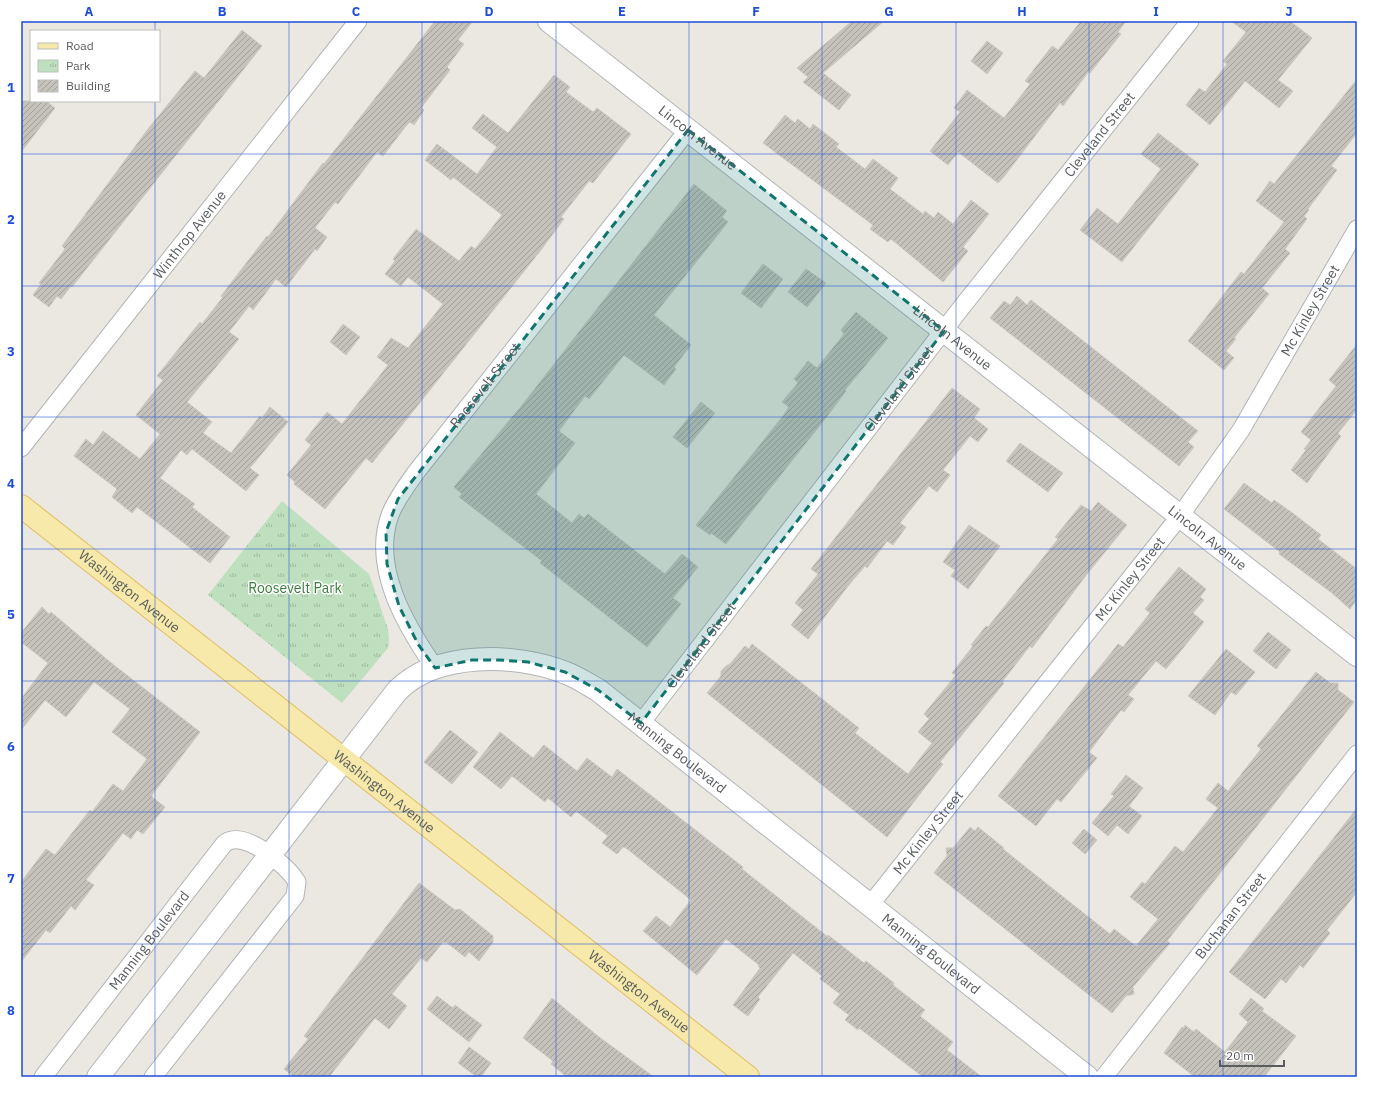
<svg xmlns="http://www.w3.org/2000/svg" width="1378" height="1098" font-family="'IBM Plex Sans',sans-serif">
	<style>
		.park { fill: url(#park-tufts) }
		.building { fill: url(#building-hatch); stroke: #cec9bf }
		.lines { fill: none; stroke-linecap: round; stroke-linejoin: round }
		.street-casing { stroke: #b1b3b6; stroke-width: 19 }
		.secondary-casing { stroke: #b2b5b9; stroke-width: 24 }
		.primary-casing { stroke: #e2bd61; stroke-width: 24 }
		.street { stroke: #fff; stroke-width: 17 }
		.secondary { stroke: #fff; stroke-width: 22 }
		.primary { stroke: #f6e9a9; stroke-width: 22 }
		.marked { fill: #0f766e; fill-opacity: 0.2; stroke: #0f766e; stroke-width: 3; stroke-dasharray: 8 5; stroke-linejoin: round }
		.grid { fill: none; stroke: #1d4ed8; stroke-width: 1; stroke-opacity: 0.55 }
		.labels { text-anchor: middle; stroke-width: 3; stroke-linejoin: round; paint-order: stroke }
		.street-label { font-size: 14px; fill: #595c5f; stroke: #fff }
		.park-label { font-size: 14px; fill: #3b7c3e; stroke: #fff }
		.neatline { fill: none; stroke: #1d4ed8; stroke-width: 1.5 }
		.grid-label { font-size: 13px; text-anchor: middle; font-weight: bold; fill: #1d4ed8 }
	</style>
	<defs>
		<pattern id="park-tufts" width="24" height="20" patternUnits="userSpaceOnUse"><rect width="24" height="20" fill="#bee0be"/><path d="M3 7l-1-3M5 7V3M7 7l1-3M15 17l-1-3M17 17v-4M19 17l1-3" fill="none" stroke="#9db99e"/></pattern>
		<pattern id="building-hatch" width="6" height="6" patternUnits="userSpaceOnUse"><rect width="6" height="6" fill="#c5c2bc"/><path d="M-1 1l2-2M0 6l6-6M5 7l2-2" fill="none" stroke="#a3a19c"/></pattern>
	</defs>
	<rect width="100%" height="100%" fill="#eae8e0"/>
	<path class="park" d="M282,501l87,73 19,55 1,10 -1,9 -46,55 -134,-108z"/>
	<path class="building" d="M435,21h38l-15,19 6,4 -17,23 3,3 -29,38 3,2 -10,15 -4,-3 -4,4 -23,30 -6,-4 -39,52 -3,-2 -20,26 12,9 -10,14 -2,-2 -29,38 -10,-8 -23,31 -4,-4 -20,26 10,7 -52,63 25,20 -9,11 28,20 29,-37 2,2 8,-11 18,15 -38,46 9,7 -13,16 -54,-42 -5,6 -6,-5 -21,28 35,26 -3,3 38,30 -20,26 -73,-56 -5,6 -20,-16 5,-8 -43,-33 12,-17 7,6 10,-14 37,28 20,-25 -24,-19 27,-35 -6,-4 43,-54 2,2 21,-27 -2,-1 46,-60 1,1 55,-74 1,1z
		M852,21h32l-61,52 28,22 -12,15 -36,-28 5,-5 -11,-9z
		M1081,21h45l-8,11 3,2 -31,39 -1,-2 -26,35 -3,-3 -57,75 -5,5 -40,-31 -10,13 -18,-14 30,-39 -6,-4 13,-18 37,28 26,-34 -5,-3 27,-35 6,4z
		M1231,21h59l22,17 -34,42 15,11 -14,17 -34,-27 -35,44 -24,-20 13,-17 6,4 22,-28 -4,-3 23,-29z
		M242,30l20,16 -190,241 -1,-1 -10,13 -4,-3 -8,11 -16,-12 8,-11 -2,-1 26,-34 -3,-3 86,-117 47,-58 9,7z
		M987,41l16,12 -16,21 -16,-13z
		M554,75l16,12 -4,5 27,20 4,-4 34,26 -38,49 -4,-2 -28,36 3,2 -23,31 -169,213 -6,-5 -41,51 -31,-25 1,-2 -8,-7 24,-30 -6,-5 22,-28 15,12 46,-59 -11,-8 14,-19 17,10 35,-44 -35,-27 -7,9 -16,-12 10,-13 -2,-2 23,-30 43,32 12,-15 4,3 27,-34 -49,-38 -2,3 -26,-20 12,-16 40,30 20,-27 -25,-19 11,-14 25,19z
		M1357,79v54l-26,33 6,4 -29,39 1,1 -5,6 3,3 -22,30 5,4 -28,35 7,6 -35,44 2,1 -10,12 8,7 -10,12 -36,-29 53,-69 3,2 40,-52 -28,-21 14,-20 4,3z
		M21,101h25l9,7 -34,44z
		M785,115l10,8 3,-4 12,10 3,-5 26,20 -3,3 29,22 8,-10 25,19 -8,11 33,25 2,-3 9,7 4,-6 15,12 18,-24 18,14 -26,33 5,4 -25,31 -52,-43 -3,3 -18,-13 3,-4 -110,-82z
		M1158,133l41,31 -77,98 -42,-32 17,-22 21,16 43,-55 -20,-15z
		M694,184l33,27 -5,6 6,5 -74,93 37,30 -17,22 2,2 -12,16 -40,-30 -35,44 -4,-3 -26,35 16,12 -39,51 36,29 7,-9 5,4 4,-4 77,60 17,-20 16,13 -25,31 8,6 -34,43 -107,-84 2,-2 -83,-64 3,-3 -8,-7 69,-83z
		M763,264l20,15 -22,29 -20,-15z
		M806,269l20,14 -19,24 -19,-15z
		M1017,296l10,9 4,-5 167,131 -10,11 6,5 -15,19 -189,-148 14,-17 6,4z
		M856,312l32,26 -43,52 1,1 -21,28 -99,125 -15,-11 -1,2 -14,-10 87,-109 6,-9 -7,-5 16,-19 -4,-4 14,-18 9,7 27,-34 -3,-4z
		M343,324l17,13 -14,18 -16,-13z
		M1357,344v66l-19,23 3,3 -34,47 -16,-13 15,-20 -2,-1 7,-9 -10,-8 35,-46 -7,-6z
		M952,388l28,21 -6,9 14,11 -10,13 -8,-6 -27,34 7,5 -13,17 -8,-6 -29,37 6,4 -13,18 -6,-4 -20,27 -2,-2 -17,20 -40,53 -17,-14 12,-15 -8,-7 23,-29 -7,-5z
		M701,402l14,11 -28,35 -14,-11z
		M1020,443l43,30 -15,19 -42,-31z
		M1244,483l28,20 2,-3 20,14 27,21 -3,4 39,30v30l-7,10 -18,-16 -53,-39 1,-2 -56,-43z
		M1098,502l29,23 -40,49 -55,74 -2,-2 -28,36 2,1 -64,79 3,2 -56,73 -180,-144 14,-17v-5l5,-5 4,-2 15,-18 4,3 3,-5 107,84 -4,5 53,41 24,-31 -14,-11 11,-13 -5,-5 32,-39 -4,-2 21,-27 -2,-1 15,-19 2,1 70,-88 -3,-2 26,-32 10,6z
		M969,525l31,21 -32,43 -17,-13 4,-6 -12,-8z
		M1179,567l27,22 -6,8 4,3 -11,13 11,9 -38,47 -10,-8 -28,34 6,4 -10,13 -3,-2 -32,42 8,6 -36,44 -4,-3 -21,27 -38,-30 120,-152 5,3 27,-34 -5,-4z
		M42,607l7,7 2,-2 59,50 90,70 -48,63v2l13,10 -22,27 -6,-4 -6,9 -8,-6 -37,47 8,5 -19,25 -4,-4 -21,27 -4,-3 -25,32v-80l25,-33 9,6 35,-45 2,2 21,-28 10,7 24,-32 -35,-27 18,-23 -36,-27 -28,35 -21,-17 -24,30v-31l27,-36 -27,-21v-9z
		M1268,632l23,18 -15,19 -23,-18z
		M1226,649l29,23 -19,23 -5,-3 -16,23 -27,-19z
		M1316,672l14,11h8v7l16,12 -187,239 3,2 -37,44 1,7 -8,2 -14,17 -178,-140 13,-17 -1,-8h7l17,-21 5,4 3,-4 26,21 -1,1 10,8 97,77 4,-5 22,17 22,-27 -28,-22 12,-15 3,2 30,-38 8,6 35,-44 -12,-9 12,-16 10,8 33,-42 -4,-3z
		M450,730l28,22 -26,32 -28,-22z
		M500,732l33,26 11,-13 33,26 10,-13 25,19 5,-8 126,98 -1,2 86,68v-2l36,28 2,-2 28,22 -1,2 32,25 -5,6 33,26 -6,8 35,27h-59l-64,-49 -1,2 -13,-10 4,-5 -16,-12 7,-9 -20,-15 2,-3 -29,-23 -35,44 2,2 -12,17 -3,-2 -12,-9 27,-37 -2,-2 1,-1 -33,-26 -29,36 -54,-44 13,-15 14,11 21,-27 -65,-52 -3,-1 -6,7 -15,-11 6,-7 -32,-25 -5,6 -23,-19 -3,4 -33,-26 -11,13 -28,-22z
		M1126,775l17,13 -14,18 13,10 -14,18 -11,-9 -9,11 -16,-13 22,-27 -3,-2z
		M1357,808v84l-30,38 3,3 -27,35 -3,-3 -14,18 -5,-4 -16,20 -36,-27z
		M1084,829l13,11 -12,14 -13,-11z
		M419,883l36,27 5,-1 33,27v6l-14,19 -10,-9 -4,5 -19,-15 -1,1 -2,-1 -16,20 -6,-4 -29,36 15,12 -18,23 -14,-11 -46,59h-35l-10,-8 24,-30 -4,-3z
		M437,996l16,12 2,-3 27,20 -13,17 -42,-33z
		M552,998l47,39 55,40h-87l-16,-13 2,-3 -30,-23z
		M1251,998l13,11 -2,2 34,25 -32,41h-69l-31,-24 18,-26 2,1 1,-3 9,7 2,-3 29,23 23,-30 -9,-8z
		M469,1047l22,16 -10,14h-4l-19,-14z"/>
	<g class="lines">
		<defs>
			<g id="street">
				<path id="s1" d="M21,448l337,-427"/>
				<path id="s2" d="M435,668c-29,-42 -64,-100 -45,-153 6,-16 17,-30 27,-44l271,-341"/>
				<path id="s3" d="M641,723l320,-415 229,-287"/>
				<path id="s4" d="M870,905l310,-389 61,-86 116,-201"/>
				<path id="s5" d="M43,1077l181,-233c18,-17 64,22 73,38l-2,14 -142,181"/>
				<path id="s6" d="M1104,1077l253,-323"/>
			</g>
			<g id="secondary">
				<path id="s7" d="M549,21l808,634"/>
				<path id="s8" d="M98,1077l299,-386c39,-40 120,-38 169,-18 11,4 21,11 32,17l489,387"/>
			</g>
			<g id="primary">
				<path id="s9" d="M21,506l727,571"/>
			</g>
		</defs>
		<use href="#street" class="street-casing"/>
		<use href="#secondary" class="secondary-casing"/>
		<use href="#primary" class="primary-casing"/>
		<use href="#street" class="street"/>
		<use href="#secondary" class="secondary"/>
		<use href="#primary" class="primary"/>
	</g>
	<path class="marked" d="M688,130l256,201 -303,392 -43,-33 -33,-18 -37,-10 -29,-2h-27l-37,8 -17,-24 -19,-38 -12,-42 -1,-32 12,-33z"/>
	<path class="grid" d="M155,21v10M289,21v1056M422,21v1056M556,21v1056M689,21v1056M822,21v1056M956,21v1056M1089,21v1056M1223,21v1056M155,101v976M21,154h1336M21,286h1336M21,417h1336M21,549h1336M21,681h1336M21,812h1336M21,944h1336"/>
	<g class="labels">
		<g class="street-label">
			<text dy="5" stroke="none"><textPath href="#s3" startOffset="746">Cleveland Street</textPath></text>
			<text dy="5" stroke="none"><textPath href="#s7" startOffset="189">Lincoln Avenue</textPath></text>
			<text dy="5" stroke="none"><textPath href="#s1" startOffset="272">Winthrop Avenue</textPath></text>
			<text dy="5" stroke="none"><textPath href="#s4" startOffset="741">Mc Kinley Street</textPath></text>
			<text dy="5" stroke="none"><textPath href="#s7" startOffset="513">Lincoln Avenue</textPath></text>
			<text dy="5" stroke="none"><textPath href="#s2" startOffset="327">Roosevelt Street</textPath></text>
			<text dy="5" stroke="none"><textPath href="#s3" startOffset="422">Cleveland Street</textPath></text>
			<text dy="5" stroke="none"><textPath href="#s7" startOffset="837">Lincoln Avenue</textPath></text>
			<text dy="5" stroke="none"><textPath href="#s4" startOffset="417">Mc Kinley Street</textPath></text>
			<text dy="5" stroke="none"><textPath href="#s9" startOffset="138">Washington Avenue</textPath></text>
			<text dy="5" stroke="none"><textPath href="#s3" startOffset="98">Cleveland Street</textPath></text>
			<text dy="5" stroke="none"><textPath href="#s8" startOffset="804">Manning Boulevard</textPath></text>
			<text dy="5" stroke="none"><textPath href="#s9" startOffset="462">Washington Avenue</textPath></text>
			<text dy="5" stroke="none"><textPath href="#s4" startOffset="93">Mc Kinley Street</textPath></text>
			<text dy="5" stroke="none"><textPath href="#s6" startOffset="205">Buchanan Street</textPath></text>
			<text dy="5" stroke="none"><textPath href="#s5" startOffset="173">Manning Boulevard</textPath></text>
			<text dy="5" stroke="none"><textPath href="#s8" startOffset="1128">Manning Boulevard</textPath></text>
			<text dy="5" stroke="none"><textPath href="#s9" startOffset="786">Washington Avenue</textPath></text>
		</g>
		<g class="park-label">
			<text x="295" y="593">Roosevelt Park</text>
		</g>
	</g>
	<rect width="1378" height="1098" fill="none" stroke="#ffffff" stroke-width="44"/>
	<rect x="30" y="30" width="130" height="72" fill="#ffffff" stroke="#bdbebf"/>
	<rect x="38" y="43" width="20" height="6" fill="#f6e9a9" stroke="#bdbebf"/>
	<text x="66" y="50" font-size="12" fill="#595c5f">Road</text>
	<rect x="38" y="60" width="20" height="12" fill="url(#park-tufts)" stroke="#bdbebf"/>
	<text x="66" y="70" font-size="12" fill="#595c5f">Park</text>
	<rect x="38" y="80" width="20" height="12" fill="url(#building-hatch)" stroke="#bdbebf"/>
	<text x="66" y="90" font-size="12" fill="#595c5f">Building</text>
	<path d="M1220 1060v6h64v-6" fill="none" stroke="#595c5f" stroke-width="2"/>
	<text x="1226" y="1060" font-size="12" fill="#595c5f" stroke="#ffffff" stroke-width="3" paint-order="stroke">20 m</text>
	<rect x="22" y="22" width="1334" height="1054" class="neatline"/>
	<g class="grid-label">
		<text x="89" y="16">A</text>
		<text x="222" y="16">B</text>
		<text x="356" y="16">C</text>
		<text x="489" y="16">D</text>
		<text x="622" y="16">E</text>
		<text x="756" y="16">F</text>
		<text x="889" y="16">G</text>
		<text x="1022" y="16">H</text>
		<text x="1156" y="16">I</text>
		<text x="1289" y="16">J</text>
		<text x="11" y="92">1</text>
		<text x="11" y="224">2</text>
		<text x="11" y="356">3</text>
		<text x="11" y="488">4</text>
		<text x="11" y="619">5</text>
		<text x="11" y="751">6</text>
		<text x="11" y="883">7</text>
		<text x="11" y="1015">8</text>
	</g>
</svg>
